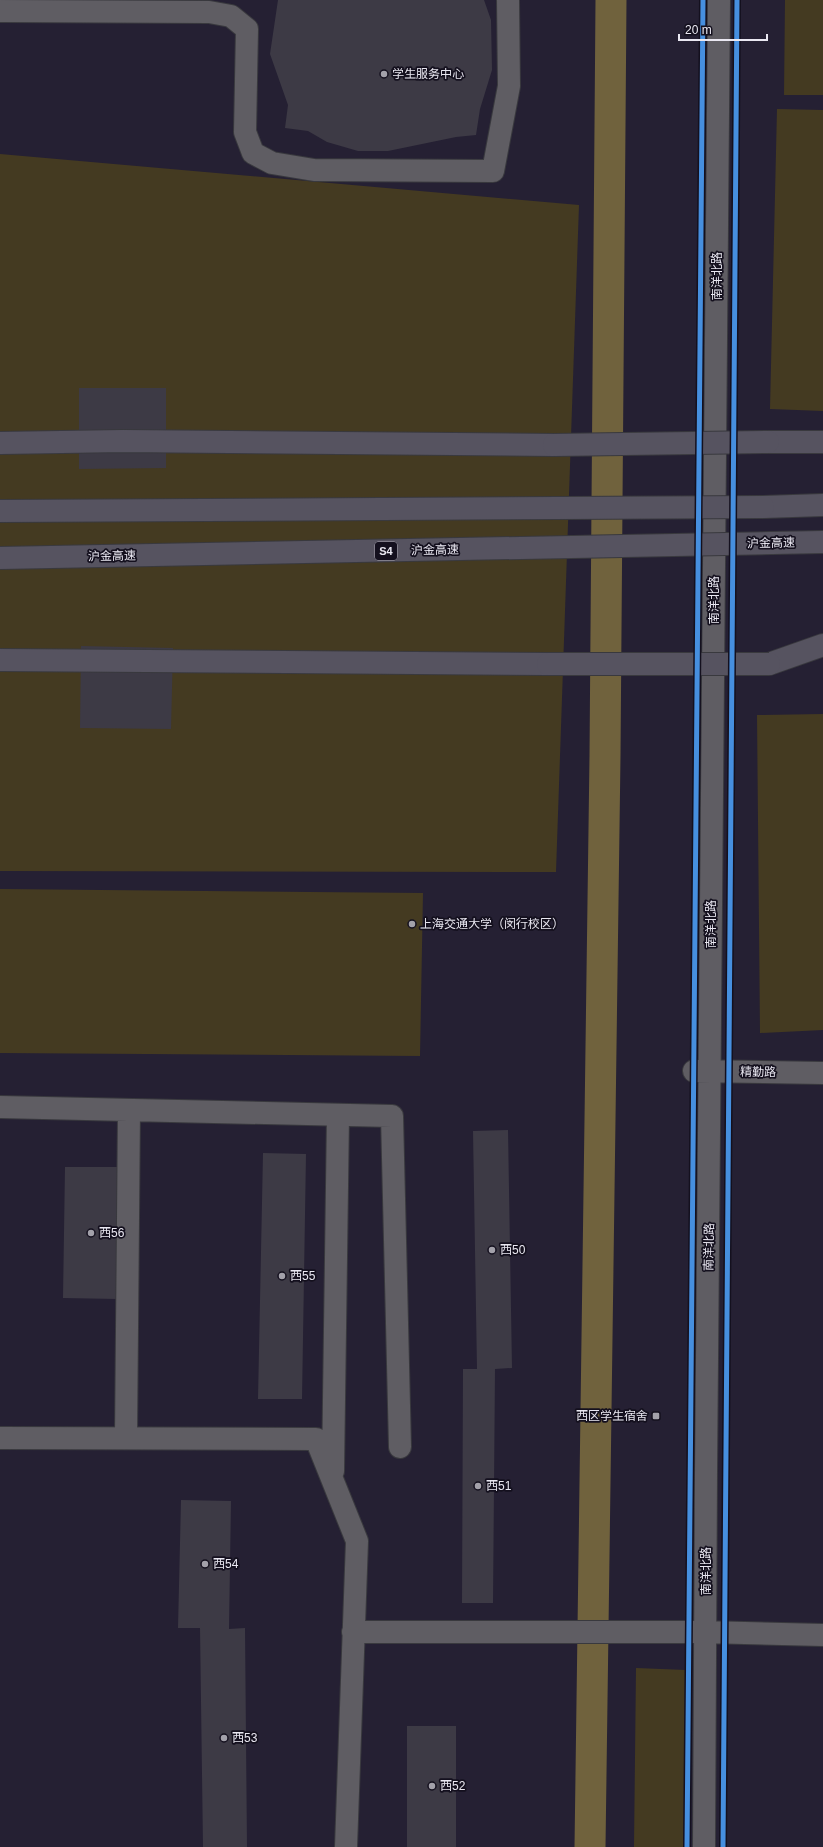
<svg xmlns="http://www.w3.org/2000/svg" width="823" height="1847" font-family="Arial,'Noto Sans SC',sans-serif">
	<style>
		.built { fill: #252033 }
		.green { fill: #443a21 }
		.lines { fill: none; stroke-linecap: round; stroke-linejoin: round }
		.canal { stroke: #70623d; stroke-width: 31 }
		.building { fill: #3d3a45 }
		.minor-casing { stroke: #39393e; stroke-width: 24 }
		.highway-casing { stroke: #39393e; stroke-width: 24 }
		.minor { stroke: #5f5d63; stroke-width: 22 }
		.highway { stroke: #565360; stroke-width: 22 }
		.highway-bridge-casing { stroke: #39393e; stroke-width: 24; stroke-linecap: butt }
		.highway-bridge { stroke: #565360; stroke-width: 22 }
		.cycleway-casing { stroke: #14101e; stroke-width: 8 }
		.cycleway { stroke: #468fdf; stroke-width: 5 }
		.poi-dot { fill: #a3a1aa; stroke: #14101e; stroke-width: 1.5 }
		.labels { text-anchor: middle; stroke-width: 3.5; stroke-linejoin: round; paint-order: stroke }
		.shield { fill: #14101e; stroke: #aaa7b2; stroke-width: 1 }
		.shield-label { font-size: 11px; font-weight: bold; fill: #eae8f2 }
		.poi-label { font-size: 12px; fill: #eae8f2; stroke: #14101e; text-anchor: start }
		.street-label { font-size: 12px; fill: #eae8f2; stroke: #14101e }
	</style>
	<rect width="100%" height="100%" fill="#1e1c24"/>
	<path class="built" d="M0,0h823v1847h-823z"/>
	<path class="green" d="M785,0h38v95h-39z
		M777,109l46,1v301l-53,-2z
		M0,154l579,51 -23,667 -556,-1z
		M823,714v316l-63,3 -3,-318z
		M0,889l423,4 -3,163 -420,-3z
		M636,1668l50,2 -2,177h-50z"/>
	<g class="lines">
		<path class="canal" d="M590,1847l15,-1091 6,-756"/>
	</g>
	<path class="building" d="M278,0h206l7,20 1,50 -12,39 -4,26 -20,2 -68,14h-30l-31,-9 -19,-11 -23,-3 3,-23 -18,-51z
		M79,388h87v80l-87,1z
		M81,646l92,2 -2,81 -91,-1z
		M508,1130l4,238 -17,1 -2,234h-31l1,-234h14l-4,-238z
		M263,1153l43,1 -4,245h-44z
		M65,1167h54l-1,132 -55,-1z
		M181,1500l50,1 -2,128 16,-1 2,219h-44l-3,-219h-22z
		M407,1726h49v121h-49z"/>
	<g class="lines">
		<defs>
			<path id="minor" d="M0,11l209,1 22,4 16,13 -2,103 8,21 19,10 42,7 179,1 16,-85 -1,-86
				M694,1071l129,2
				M0,1107l392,9 8,331
				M0,1438l316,1 41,102 -11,306
				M126,1438l3,-328
				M333,1471l5,-356
				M353,1632h353l117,3
				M704,1847l2,-374 13,-1473"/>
			<path id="highway" d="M768,442h55
				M0,443l123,-2 431,4
				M763,507l60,-2
				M772,543l51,-1
				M0,660l548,4
				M769,664l54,-19"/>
		</defs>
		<use href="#minor" class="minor-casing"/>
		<use href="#highway" class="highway-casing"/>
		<use href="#minor" class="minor"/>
		<use href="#highway" class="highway"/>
		<defs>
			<path id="highway-bridge" d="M554,445l214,-3
				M0,511l763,-4
				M0,558l772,-15
				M548,664h221"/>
		</defs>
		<use href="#highway-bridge" class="highway-bridge-casing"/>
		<use href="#highway-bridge" class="highway-bridge"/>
		<defs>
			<path id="cycleway" d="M687,1847l16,-1847
				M723,1847l14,-1847"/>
		</defs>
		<use href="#cycleway" class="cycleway-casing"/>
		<use href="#cycleway" class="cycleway"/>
	</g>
	<g class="poi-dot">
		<circle cx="384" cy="74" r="4"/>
		<circle cx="412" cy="924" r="4"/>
		<circle cx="91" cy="1233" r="4"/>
		<circle cx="492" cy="1250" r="4"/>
		<circle cx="282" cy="1276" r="4"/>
		<rect x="652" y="1412" width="8" height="8" rx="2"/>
		<circle cx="478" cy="1486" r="4"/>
		<circle cx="205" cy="1564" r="4"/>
		<circle cx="224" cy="1738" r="4"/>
		<circle cx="432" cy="1786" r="4"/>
	</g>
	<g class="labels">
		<rect class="shield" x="375" y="542" width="22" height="18" rx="3"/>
		<g class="shield-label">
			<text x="386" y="555">S4</text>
		</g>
		<g class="poi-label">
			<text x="392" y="78">学生服务中心</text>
			<text x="420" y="928">上海交通大学（闵行校区）</text>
			<text x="99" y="1237">西56</text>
			<text x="500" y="1254">西50</text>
			<text x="290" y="1280">西55</text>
			<text x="648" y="1420" text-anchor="end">西区学生宿舍</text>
			<text x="486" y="1490">西51</text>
			<text x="213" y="1568">西54</text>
			<text x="232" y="1742">西53</text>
			<text x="440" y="1790">西52</text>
		</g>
		<g class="street-label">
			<text transform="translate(717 276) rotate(-90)" y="4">南洋北路</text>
			<text transform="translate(771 543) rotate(-1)" y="4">沪金高速</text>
			<text transform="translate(435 550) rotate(-1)" y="4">沪金高速</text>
			<text transform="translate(112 556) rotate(-1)" y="4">沪金高速</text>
			<text transform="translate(714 600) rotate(-90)" y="4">南洋北路</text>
			<text transform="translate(711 924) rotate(-90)" y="4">南洋北路</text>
			<text transform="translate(758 1072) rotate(1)" y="4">精勤路</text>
			<text transform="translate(709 1247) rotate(-89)" y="4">南洋北路</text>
			<text transform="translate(706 1571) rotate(-90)" y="4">南洋北路</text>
		</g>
	</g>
	<path d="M679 34v6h88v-6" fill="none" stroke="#eae8f2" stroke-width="2"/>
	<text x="685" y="34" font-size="12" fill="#eae8f2" stroke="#14101e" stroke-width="3" paint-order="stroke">20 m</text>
</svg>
